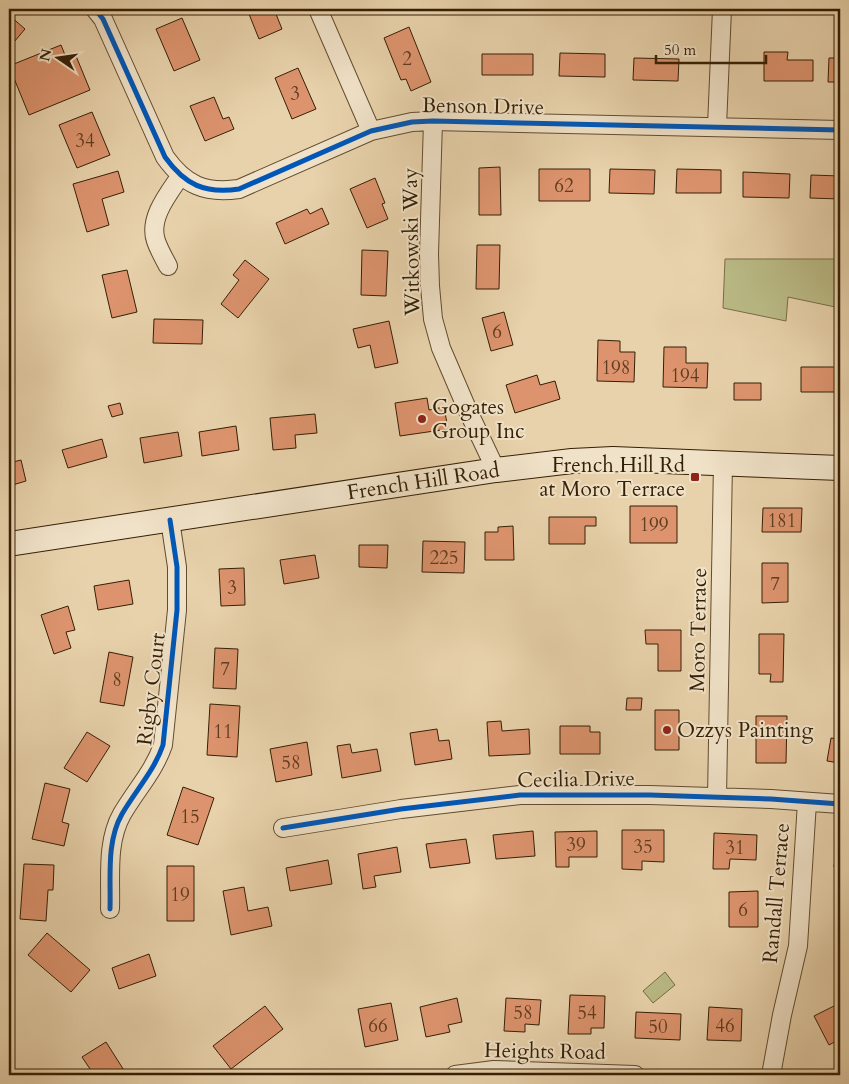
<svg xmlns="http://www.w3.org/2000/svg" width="849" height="1084" font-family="Cardo,serif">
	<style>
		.green { fill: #babb86; stroke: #786d46 }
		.building { fill: #dd946e; stroke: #351f05 }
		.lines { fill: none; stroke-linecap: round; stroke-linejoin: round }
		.street-casing { stroke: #624c2e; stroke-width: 20 }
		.secondary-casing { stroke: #351f05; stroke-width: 26 }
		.street { stroke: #f0e2c8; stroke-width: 18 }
		.secondary { stroke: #f0e2c8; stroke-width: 24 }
		.cycleway-casing { stroke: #f0e2c8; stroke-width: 8 }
		.cycleway { stroke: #0057b8; stroke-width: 5 }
		.poi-dot { fill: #8f2418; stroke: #f0e2c8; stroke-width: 2 }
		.labels { text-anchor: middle; stroke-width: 4; stroke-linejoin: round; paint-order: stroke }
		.number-label { font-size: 19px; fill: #5f3c1f }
		.street-label { font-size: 21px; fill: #351f05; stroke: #f0e2c8 }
		.poi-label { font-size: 21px; fill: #351f05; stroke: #f0e2c8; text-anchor: start }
	</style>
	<rect width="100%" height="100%" fill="#e8d2ab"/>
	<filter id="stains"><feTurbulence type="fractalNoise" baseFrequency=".004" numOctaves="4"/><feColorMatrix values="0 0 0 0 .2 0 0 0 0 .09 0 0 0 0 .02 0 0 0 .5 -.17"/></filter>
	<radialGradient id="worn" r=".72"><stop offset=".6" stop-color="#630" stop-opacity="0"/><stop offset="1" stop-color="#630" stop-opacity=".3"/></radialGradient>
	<path class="green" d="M725,259h115v49l-52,-11 -2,24 -63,-13z
		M665,972l10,13 -22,18 -10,-12z"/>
	<path class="building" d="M247,9h27l8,20 -23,10z
		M9,15l16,14 -16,19z
		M182,18l18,42 -26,11 -18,-42z
		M409,27l22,55 -20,9 -5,-12 -5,1 -17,-42z
		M61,45l6,15 9,-4 14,34 -61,25 -20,-49z
		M764,52h24l-1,8h26v21h-49z
		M560,53l45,1v23l-46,-1z
		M482,54h51v21h-51z
		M634,58l45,1 -1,22 -45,-1z
		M829,58h11v24h-12z
		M298,68l18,41 -24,10 -17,-41z
		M214,97l9,22 6,-2 5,12 -29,12 -15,-35z
		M92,112l18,43 -33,13 -18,-43z
		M500,167l1,48h-22v-47z
		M539,169h51v32h-51z
		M610,169l45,1 -1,24 -45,-1z
		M677,169l44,1v23h-45z
		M118,171l6,21 -22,7 7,26 -22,7 -14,-48z
		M743,172l47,2 -1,24 -46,-1z
		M811,175l29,1v23l-30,-1z
		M375,178l10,25 -3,1 6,15 -21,9 -17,-39z
		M322,208l7,16 -44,20 -9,-21 31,-14 3,5z
		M477,245h23l-1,44h-23z
		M362,250l26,1 -2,45 -25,-1z
		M245,260l24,19 -31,39 -17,-14 18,-24 -6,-5z
		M127,270l10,42 -25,6 -10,-43z
		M504,312l9,33 -22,6 -9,-33z
		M154,319l49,1 -1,24 -49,-1z
		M389,321l9,42 -23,5 -5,-23 -12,3 -5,-19z
		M598,340l22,1v11h15l-1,30 -37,-1z
		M664,347h22v16h22l-1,25 -44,-1z
		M801,367h39v25h-39z
		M537,375l3,10 15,-4 5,18 -45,14 -9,-28z
		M734,383h27v17h-27z
		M427,398l2,12 15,-3 4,22 -48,7 -5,-33z
		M120,403l3,11 -11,3 -4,-11z
		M315,414l2,19 -22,2 1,13 -23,2 -3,-32z
		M236,426l3,24 -37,6 -3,-24z
		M178,432l4,24 -38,7 -4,-25z
		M102,439l5,18 -39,11 -6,-18z
		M21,460l5,21 -17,5v-23z
		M630,506h47v37h-47z
		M763,508h39l-1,24h-39z
		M549,517h47v9h-11v18h-36z
		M513,526l1,34h-29v-28h13v-5z
		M423,541l42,1 -1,31 -42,-1z
		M359,545h29l-1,23 -28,-1z
		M315,555l4,23 -35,6 -4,-24z
		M762,563h26v39l-26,1z
		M244,568l1,37 -24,1 -2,-37z
		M129,580l4,24 -35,6 -4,-24z
		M68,606l7,24 -9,2 5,16 -17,6 -13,-39z
		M645,630h36v41h-23v-27h-12z
		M759,634h25l-1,48h-13l1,-8h-12z
		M215,648l23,1 -2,40 -23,-1z
		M109,652l24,5 -9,49 -24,-4z
		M627,698h15l-1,12h-15z
		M210,704l30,2 -3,51 -30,-2z
		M655,710h24v40h-24z
		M756,716h31l-1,47h-30z
		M501,721l1,10 27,-2 1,25 -41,2 -2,-34z
		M560,726h30v6h10v22h-40z
		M437,729l2,12 10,-1 3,19 -37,6 -5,-32z
		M87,732l23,14 -23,36 -23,-14z
		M831,738l9,1v24l-13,-2z
		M307,742l5,33 -36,7 -6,-33z
		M350,744l2,9 25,-4 4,22 -39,7 -5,-32z
		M45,783l25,6 -8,33 7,2 -5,22 -32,-7z
		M183,787l31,11 -16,47 -31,-10z
		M622,830h42v32l-22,-1v9l-20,-1z
		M533,831l2,25 -39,3 -3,-24z
		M597,831v26h-28v10h-13l-1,-35z
		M714,833l43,2 -1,25 -26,-1 -1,10h-16z
		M466,839l4,24 -40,5 -4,-24z
		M837,842h3v26l-6,-1z
		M397,847l4,25 -27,4 2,11 -13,2 -5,-35z
		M328,860l4,24 -42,7 -4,-23z
		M24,864l30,1 -1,25h-5l-2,31 -26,-2z
		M167,866h27v55h-27z
		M244,887l4,24 20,-4 4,19 -41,9 -8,-44z
		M758,891v36h-29v-35z
		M47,933l43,37 -19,22 -43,-37z
		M149,954l7,22 -37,13 -7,-21z
		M570,995l35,1 -1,32h-13v6h-23z
		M457,998l5,24 -14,3 2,7 -24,5 -6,-30z
		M506,998l35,2 -2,25 -14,-1v8l-21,-1z
		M391,1003l7,37 -33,7 -7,-38z
		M840,1003v36l-11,6 -15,-29z
		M265,1006l18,23 -52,40 -18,-23z
		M709,1007l33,2 -1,32 -34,-1z
		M636,1012l45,2 -1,26 -45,-2z
		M106,1042l21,33h-33l-12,-18z"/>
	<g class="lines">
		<defs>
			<path id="street" d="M95,9l8,10 62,138c20,28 40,37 74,32l132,-58 41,-9 21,-1 407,9
				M318,9l53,122
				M433,121l-4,133 1,32 3,33 8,29 27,63 28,59
				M717,126l5,-117
				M168,266c-4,-8 -9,-16 -12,-25 -8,-23 13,-48 25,-66
				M717,797l6,-334
				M283,828l118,-19 119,-14h130l121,4 69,5
				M110,909c1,-31 -4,-67 12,-95 14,-24 32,-43 41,-69l14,-135v-43l-7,-47
				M455,1075l39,-5 141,5
				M771,1075l11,-60 16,-69 9,-144"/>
			<g id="secondary">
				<path id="s1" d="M9,544l487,-74 76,-9 41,-2 227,9"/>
			</g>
		</defs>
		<use href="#street" class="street-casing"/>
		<use href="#secondary" class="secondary-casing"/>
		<use href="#street" class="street"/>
		<use href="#secondary" class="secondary"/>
		<defs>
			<path id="cycleway" d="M95,9l8,10 62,138c20,28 40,37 74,32l132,-58 41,-9 21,-1 407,9
				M283,828l118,-19 119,-14h130l121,4 69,5
				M110,909c1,-31 -4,-67 12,-95 14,-24 32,-43 41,-69l14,-135v-43l-7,-47"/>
		</defs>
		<use href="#cycleway" class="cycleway-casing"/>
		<use href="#cycleway" class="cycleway"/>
	</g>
	<g class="poi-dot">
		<circle cx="422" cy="419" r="5"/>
		<rect x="690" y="472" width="10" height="10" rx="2.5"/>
		<circle cx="667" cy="730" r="5"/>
	</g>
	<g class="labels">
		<g class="number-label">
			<text x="407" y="65">2</text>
			<text x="295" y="100">3</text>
			<text x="85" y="147">34</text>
			<text x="564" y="192">62</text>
			<text x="497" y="338">6</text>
			<text x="616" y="374">198</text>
			<text x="685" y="382">194</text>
			<text x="782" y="527">181</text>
			<text x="654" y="531">199</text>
			<text x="444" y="564">225</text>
			<text x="775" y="590">7</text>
			<text x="232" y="594">3</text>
			<text x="225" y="675">7</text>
			<text x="117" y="686">8</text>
			<text x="223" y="738">11</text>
			<text x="291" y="769">58</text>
			<text x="190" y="823">15</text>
			<text x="576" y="851">39</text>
			<text x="643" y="853">35</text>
			<text x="735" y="854">31</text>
			<text x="180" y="901">19</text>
			<text x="743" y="916">6</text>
			<text x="523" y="1019">58</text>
			<text x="587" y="1019">54</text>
			<text x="378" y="1032">66</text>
			<text x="725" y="1032">46</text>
			<text x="658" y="1033">50</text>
		</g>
		<g class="street-label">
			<text transform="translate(483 106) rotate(1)" y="7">Benson Drive</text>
			<text transform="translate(411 242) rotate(-91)" y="7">Witkowski Way</text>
			<text dy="7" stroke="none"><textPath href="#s1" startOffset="419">French Hill Road</textPath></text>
			<text transform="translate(698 630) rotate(-89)" y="7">Moro Terrace</text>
			<text transform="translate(151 689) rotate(-83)" y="7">Rigby Court</text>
			<text transform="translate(576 779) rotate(-1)" y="7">Cecilia Drive</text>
			<text transform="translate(776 893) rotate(-85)" y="7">Randall Terrace</text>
			<text transform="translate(545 1051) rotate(1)" y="7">Heights Road</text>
		</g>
		<g class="poi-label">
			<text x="432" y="414">Gogates<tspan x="432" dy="24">Group Inc</tspan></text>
			<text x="685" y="472" text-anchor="end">French Hill Rd<tspan x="685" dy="24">at Moro Terrace</tspan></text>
			<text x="677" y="737">Ozzys Painting</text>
		</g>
	</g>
	<rect width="849" height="1084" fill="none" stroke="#e8d2ab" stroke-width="30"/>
	<rect x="10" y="10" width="829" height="1064" fill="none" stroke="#351f05" stroke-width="2.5"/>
	<rect x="15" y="15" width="819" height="1054" fill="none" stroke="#351f05"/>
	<g transform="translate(58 58) rotate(283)" stroke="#f0e2c8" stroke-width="4" paint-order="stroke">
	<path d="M0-4L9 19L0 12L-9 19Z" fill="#351f05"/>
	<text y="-8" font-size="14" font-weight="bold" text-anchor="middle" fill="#351f05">N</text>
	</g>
	<path d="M656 55v8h110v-8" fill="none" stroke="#351f05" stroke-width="2.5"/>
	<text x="664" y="55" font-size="15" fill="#351f05" stroke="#f0e2c8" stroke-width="4" paint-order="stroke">50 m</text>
	<rect width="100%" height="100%" filter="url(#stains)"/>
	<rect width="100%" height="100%" fill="url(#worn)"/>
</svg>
